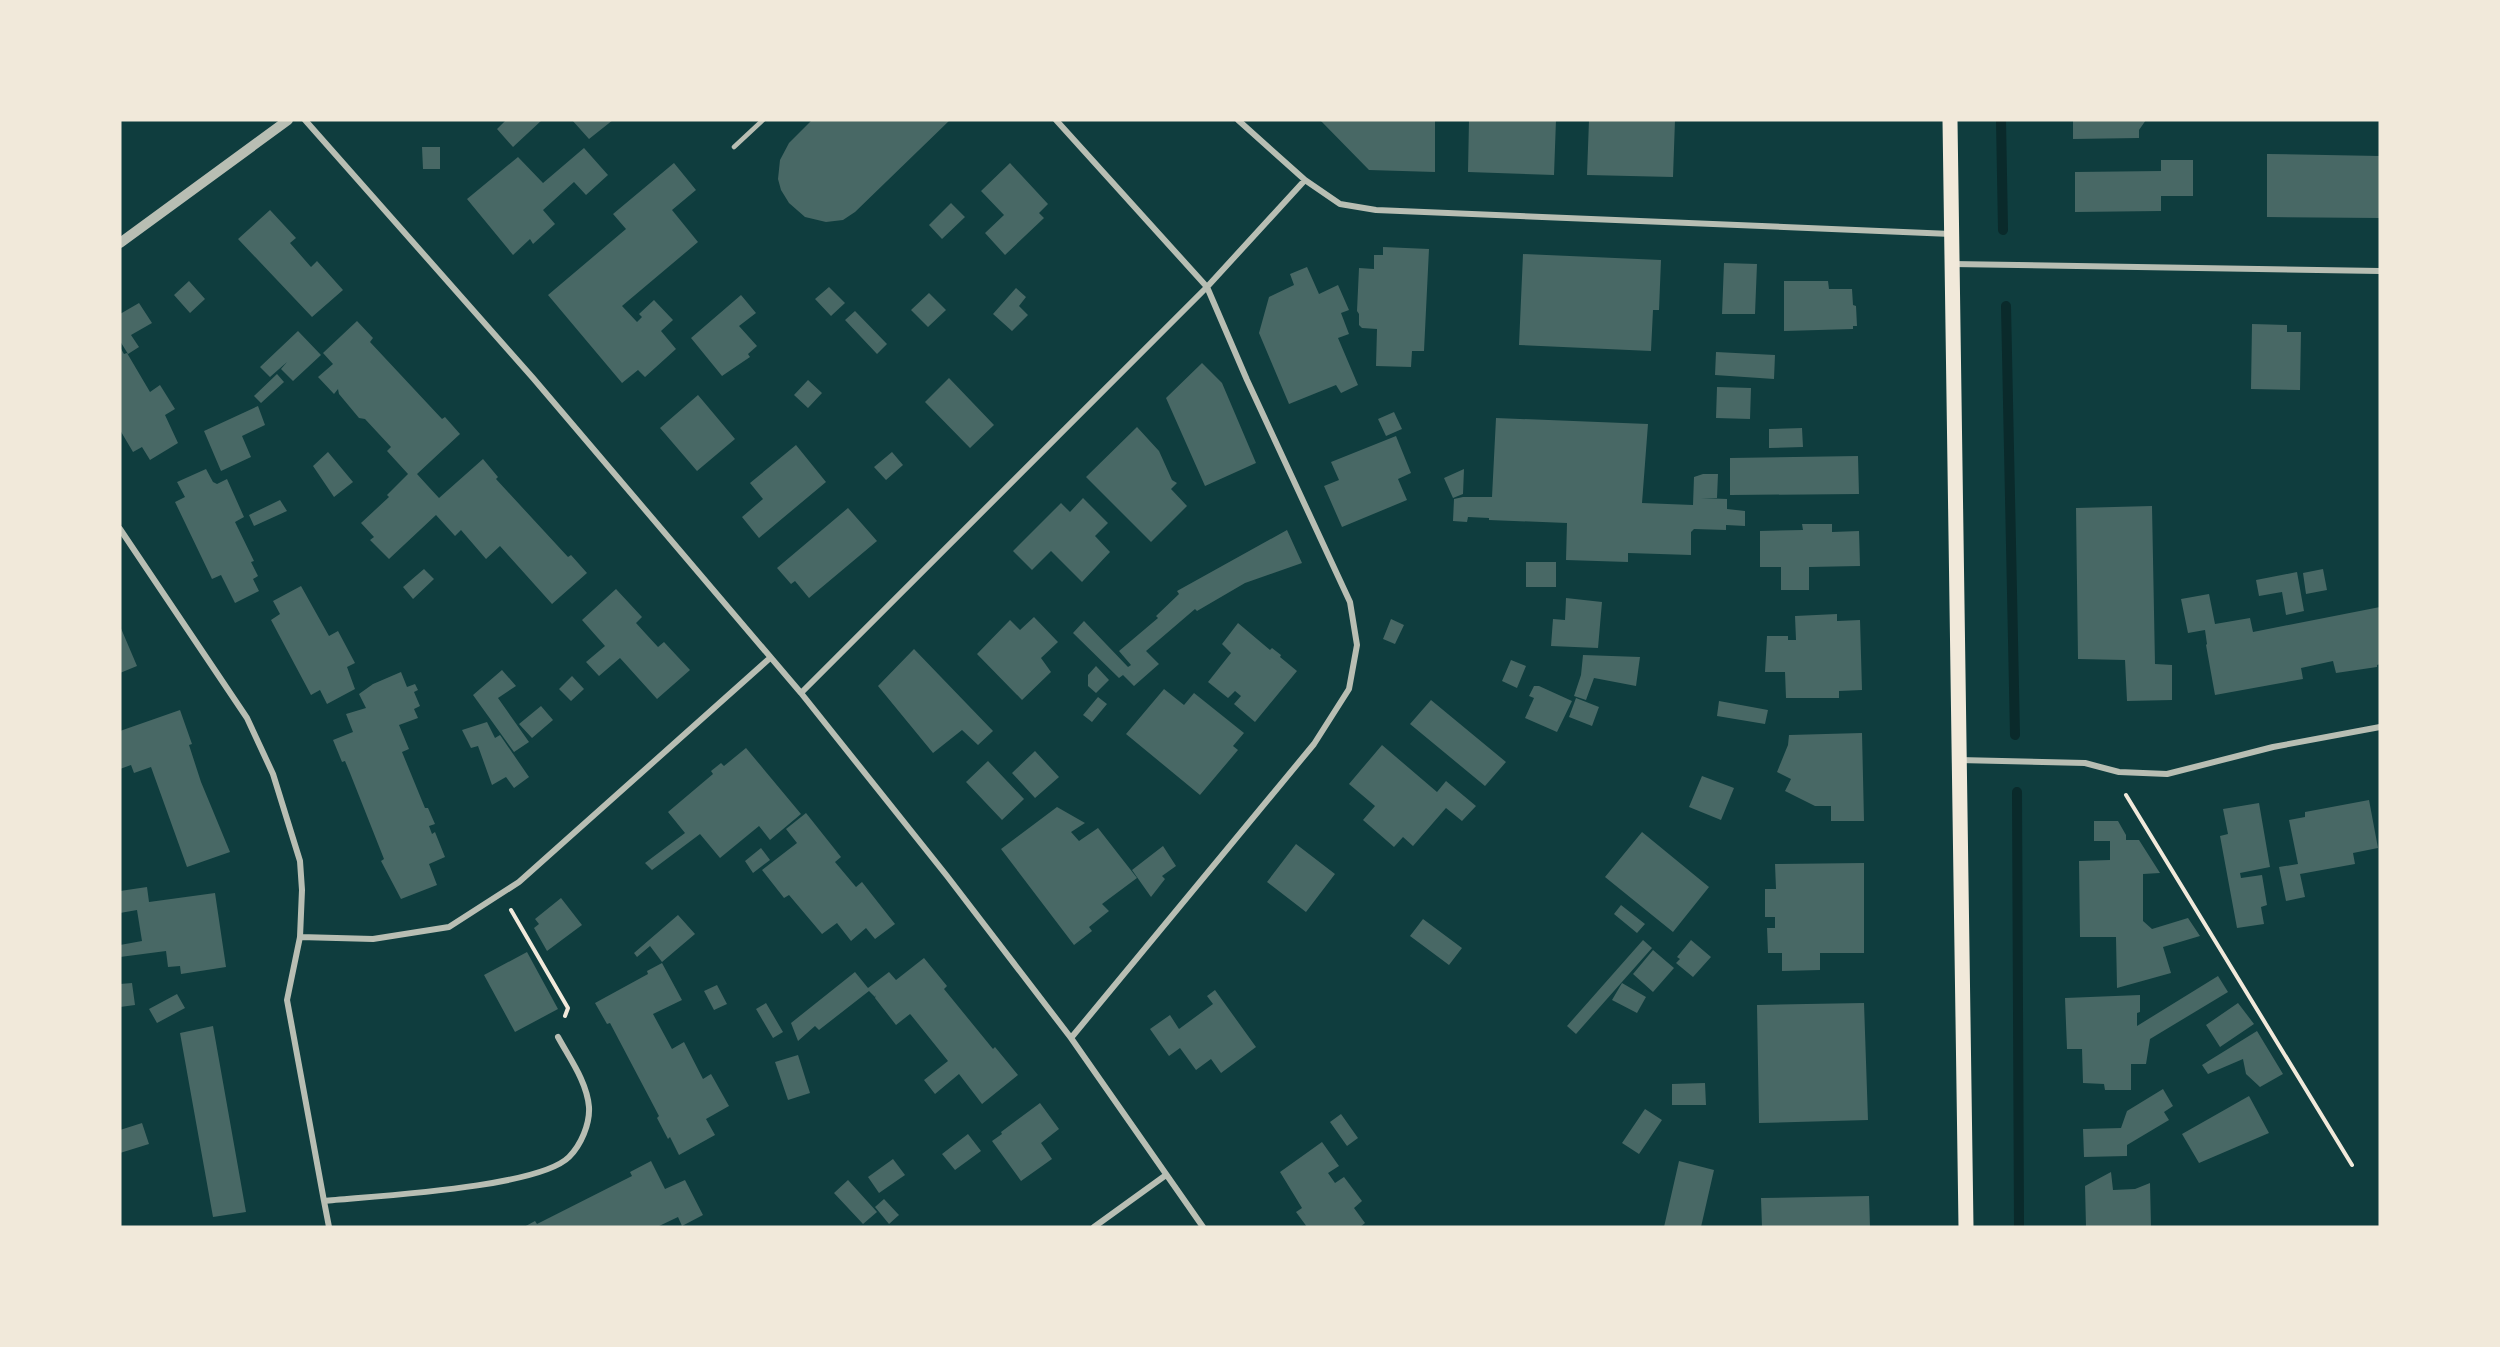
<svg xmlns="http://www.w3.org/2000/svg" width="2500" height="1347" font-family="'Asap Condensed',sans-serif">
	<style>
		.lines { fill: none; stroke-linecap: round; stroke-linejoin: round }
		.stream { stroke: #0a2a2b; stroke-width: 10 }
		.building { fill: #486865 }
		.path { stroke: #f1e9da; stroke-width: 4 }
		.service { stroke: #b8beb3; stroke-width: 4.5 }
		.minor { stroke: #b8beb3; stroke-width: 6 }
		.tertiary { stroke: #b8beb3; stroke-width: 10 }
		.primary { stroke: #f1e9da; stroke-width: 15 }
	</style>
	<rect width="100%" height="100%" fill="#0f3d3e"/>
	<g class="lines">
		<path class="stream" d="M2001,120l2,110
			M2006,306l9,429
			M2017,792l2,435"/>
	</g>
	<path class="building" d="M506,120h36l-29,27 -16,-18z
		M572,120h41l-24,19z
		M812,120h138l-95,92 -12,8 -17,2 -21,-5 -16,-14 -8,-13 -3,-11 2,-19 9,-17z
		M1320,120h115v52l-66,-2z
		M1469,120h87l-2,55 -86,-3z
		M1589,120h86l-2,57 -86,-2z
		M2073,120h73l-7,10v8l-66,1z
		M422,147h18v22h-17z
		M584,148l24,27 -22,20 -12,-13 -31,28 12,14 -22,20 -3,-5 -17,16 -46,-56 51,-42 25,26z
		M2267,154l113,2v62l-113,-1z
		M2161,160h32v36h-32v15l-86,1v-40l86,-1z
		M674,163l22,27 -24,20 26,32 -76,64 15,16 5,-5 -3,-3 15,-14 19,20 -12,11 15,18 -31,28 -7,-7 -16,13 -74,-88 78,-66 -13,-15z
		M1010,163l38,41 -9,9 5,5 -39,37 -20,-22 19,-18 -23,-24z
		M951,203l14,14 -23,22 -13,-14z
		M270,210l26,28 -6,5 21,24 6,-6 26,29 -31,27 -74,-78z
		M1383,247l46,2 -5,102h-12l-1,16 -35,-1 1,-37 -15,-1 -3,-3v-11l-2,-3 2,-43 15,1v-14h9z
		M1523,254l138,6 -2,50h-6l-2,41 -132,-6z
		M1724,263l33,1 -2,50h-33z
		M1307,267l12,27 19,-9 11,25 -8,3 8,21 -11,4 20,47 -17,8 -5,-8 -47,19 -30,-71 10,-36 25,-12 -4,-11z
		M189,281l16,18 -15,14 -16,-18z
		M1784,281h44l1,8h23l1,16 3,1 1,20h-4v3l-69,2z
		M829,287l16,16 -14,13 -16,-17z
		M1016,288l10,9 -7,9 9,9 -16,16 -19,-17z
		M929,293l17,17 -18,17 -17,-17z
		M741,295l15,18 -17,13 18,20 -9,8 2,3 -28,19 -31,-38z
		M139,303l13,20 -21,12 8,12 -11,7 -8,-13v-27z
		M855,311l32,33 -10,10 -32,-34z
		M357,321l16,17 -3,4 72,77 3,-2 15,17 -43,40 10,11 12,13 44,-39 15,18 -2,2 72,78 3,-2 16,18 -35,31 -52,-58 -14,13 -25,-29 -6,6 -19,-21 -47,44 -19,-19 4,-3 -13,-14 28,-26 -2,-2 21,-21 -21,-23 4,-4 -26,-28 -6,-1 -20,-24 -1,-5 -4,5 -16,-17 15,-13 -10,-11z
		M2252,324l35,1v7h14l-1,58 -49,-1z
		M298,331l23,24 -28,26 -12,-12 6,-7 -17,15 -10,-10z
		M120,347l4,7 3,-1 23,39 10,-7 15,24 -10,6 13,28 -28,17 -8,-13 -9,5 -13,-22z
		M1716,352l59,3 -1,24 -59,-4z
		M1202,363l20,20 34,80 -51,23 -39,-88z
		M277,374l7,8 -23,21 -7,-7z
		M949,378l45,47 -24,23 -45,-46z
		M808,380l14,13 -14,15 -14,-13z
		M1717,387l34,1 -1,31 -34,-1z
		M698,395l37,44 -38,32 -37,-43z
		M258,406l7,19 -23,11 9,21 -30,14 -17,-40z
		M1394,412l8,17 -16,7 -8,-17z
		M1496,418l152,6 -6,79 51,2 1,-28 9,-3h15l-1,24h-16l26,1v10l18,2v15l-19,-1v5l-32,-1 -3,3v23l-63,-2v9l-62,-2 1,-37 -78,-3v-2l-21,-1 -1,5 -14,-1 1,-22 9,-2h29z
		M1137,427l22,24 13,29 5,3 -6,6 16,17 -36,36 -65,-65z
		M1802,428l1,19 -34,1v-19z
		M1396,436l15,37 -13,6 9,21 -65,27 -18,-41 15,-6 -8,-18z
		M796,445l30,37 -67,56 -17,-21 21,-18 -13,-16z
		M328,452l25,30 -19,15 -21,-31z
		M892,452l11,13 -17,15 -12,-13z
		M1858,456l1,38 -129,1v-37z
		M206,469l7,13 4,2 10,-5 17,38 -9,5 19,39 -3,1 7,14 -5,3 6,12 -24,12 -14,-28 -9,4 -37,-77 10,-5 -8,-15z
		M1464,469l-1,25 -10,4 -9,-20z
		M1083,498l25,25 -13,13 15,16 -28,30 -31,-31 -19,19 -19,-19 48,-48 9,9z
		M280,500l7,11 -33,15 -5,-11z
		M2152,506l3,158 17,1v35l-45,1 -2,-41 -47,-1 -2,-151z
		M848,508l29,33 -68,57 -14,-17 -4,3 -14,-16z
		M1802,524h30v8l27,-1 1,35 -51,1v23h-28v-23h-21v-36l43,-1z
		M1287,530l15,33 -57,20 -48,28 -2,-2 -49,42 13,13 -25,22 -11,-11 -4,3 -46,-45 11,-12 44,46 3,-2 -12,-14 39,-33 -2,-2 23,-22 -2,-3z
		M1526,562h30v25h-30z
		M424,569l10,10 -21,20 -10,-12z
		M2323,569l4,21 -21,4 -3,-21z
		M2297,572l7,39 -18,4 -4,-23 -23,4 -3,-16z
		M301,586l28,50 9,-5 17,32 -8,4 8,22 -28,15 -7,-14 -9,5 -40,-75 9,-6 -7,-13z
		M616,589l26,28 -6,6 10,11 12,13 6,-5 26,28 -33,29 -37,-41 -21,18 -13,-14 19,-16 -23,-26z
		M2209,594l6,30 35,-6 3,14 127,-25v57l-3,1v2l-41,6 -3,-12 -32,7 2,11 -88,16 -9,-50 1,-1 -2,-14 -17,3 -7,-34z
		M1566,598l36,4 -4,46 -47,-2 2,-27 12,1z
		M1837,614v7l23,-1 2,70 -23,1v7h-53l-1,-26h-20l2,-36h21v4h8l-1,-24z
		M1034,617l24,25 -17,16 10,14 -29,28 -45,-46 33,-34 10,10z
		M1391,619l13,6 -9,19 -12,-5z
		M1238,623l32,27 2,-2 9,7 -1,2 17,14 -42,51 -21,-18 7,-8 -6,-5 -7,7 -20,-16 23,-29 -9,-9z
		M120,626l17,40 -17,7z
		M914,649l79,82 -15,14 -16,-15 -29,23 -55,-67z
		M1583,655l57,2 -4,29 -42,-8 -8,22 -12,-4 7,-21z
		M1511,660l15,6 -9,22 -15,-7z
		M1096,666l13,14 -13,13 -8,-7v-11z
		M502,670l14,16 -18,12 31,44 -15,10 -41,-57z
		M401,672l6,15 8,-3 3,6 -4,2 6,14 -6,3 4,9 -19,7 10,24 -7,3 23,56h3l7,16 -6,2 3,8 3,-2 10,25 -16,7 8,21 -36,14 -20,-38 3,-2 -34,-86 -5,-12 -3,1 -9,-22 20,-8 -7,-18 20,-6 -7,-14 14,-10z
		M572,676l12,13 -13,12 -12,-12z
		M1534,686h5l33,15 -15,31 -32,-14 9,-20 -5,-2z
		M1164,689l20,16 10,-12 50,40 -11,13 5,4 -38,45 -74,-61z
		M1098,697l9,7 -15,18 -9,-7z
		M1576,698l23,9 -7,19 -23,-9z
		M1431,700l75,62 -21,24 -75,-62z
		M1719,701l49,9 -3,14 -48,-8z
		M541,706l12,14 -21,18 -13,-14z
		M180,710l12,34 -3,1 12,37 29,70 -43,15 -36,-100 -17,6 -3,-8 -11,4v-38z
		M487,722l8,16 5,-3 29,42 -15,11 -8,-11 -14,8 -14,-39 -7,2 -9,-18z
		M1862,733l2,88h-33v-15h-16l-30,-15 6,-12 -14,-7 11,-27 1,-10z
		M1382,745l55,47 9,-11 30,25 -14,15 -16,-13 -33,38 -10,-9 -9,10 -31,-27 12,-14 -26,-22z
		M746,748l55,66 -31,26 -11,-14 -39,32 -20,-24 -48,36 -7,-7 40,-30 -17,-21 45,-38 -2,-3 10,-8 3,3z
		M1035,751l24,26 -24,21 -23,-25z
		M988,761l36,38 -22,21 -36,-38z
		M1702,776l32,12 -13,32 -32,-13z
		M2369,800l9,48 -25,5 2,11 -55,10 5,23 -19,4 -7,-34 19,-3 -9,-44 16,-3v-5z
		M2259,803l11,64 -30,6 1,5 21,-3 5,30 -6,2 3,17 -27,4 -17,-92 8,-2 -5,-25z
		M1057,807l28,16 -14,9 8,9 19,-13 39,50 -35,26 7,7 -20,16 3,4 -18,14 -73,-96z
		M806,813l35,44 -6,5 21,25 6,-5 33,42 -20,15 -9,-11 -15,13 -14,-18 -15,11 -33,-39 -5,3 -22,-28 35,-27 -11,-14z
		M2094,821h24l8,14v5h13l21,33 -17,1v47l9,8 36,-11 12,18 -37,11 8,26 -54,15 -1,-51h-36l-1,-76 31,-1v-19h-16z
		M1642,832l67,55 -36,45 -68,-55z
		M1296,844l39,30 -29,38 -39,-30z
		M1163,846l13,20 -14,10 3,3 -14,18 -19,-27z
		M761,848l9,12 -17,13 -8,-12z
		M1864,863v90h-44v17l-38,1v-18h-14l-1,-25h8v-11h-10v-28h11l-1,-25z
		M147,887l2,15 66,-9 11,74 -45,7 -1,-8 -12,1 -2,-16 -46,6v-12l22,-4 -5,-31 -17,3v-22z
		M561,898l21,27 -35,26 -13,-23 5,-4 -4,-5z
		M1621,905l24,19 -8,9 -23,-19z
		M678,915l17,19 -33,28 -12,-16 -13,11 -3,-4z
		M1423,919l39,29 -13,17 -39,-29z
		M1643,940l9,8 -76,86 -9,-8z
		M1691,940l20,17 -18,20 -17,-14 4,-4 -3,-2z
		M1653,950l21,18 -21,24 -20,-18z
		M527,952l31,57 -43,23 -31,-57z
		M924,958l23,28 -3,3 49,60 2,-2 23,28 -36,29 -23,-30 -24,20 -11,-14 24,-19 -37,-46 -1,-1 -14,11 -21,-27 1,-3 -1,2 -6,-6 -50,39 -4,-4 -17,15 -7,-18 64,-51 13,16 21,-16 7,8z
		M662,963l20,37 -29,14 19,35 12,-7 19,37 8,-5 18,32 -23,13 9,16 -36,20 -9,-18 -2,2 -11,-21 2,-2 -49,-93 -3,1 -12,-21 53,-29 -1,-3z
		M2218,976l10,16 -78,47 -4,25h-15v26h-26l-1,-6 -21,-1 -1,-34h-15l-2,-51 75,-3v17l-3,1v13z
		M132,983l3,22 -15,2v-23z
		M1622,983l24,14 -9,16 -25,-13z
		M717,985l10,19 -13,6 -10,-19z
		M1215,990l41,57 -35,26 -10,-14 -15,11 -16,-22 -11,8 -19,-27 20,-14 9,14 34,-25 -6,-8z
		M177,994l8,14 -28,15 -8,-14z
		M766,1003l17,29 -10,6 -17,-29z
		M1864,1003l4,117 -109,3 -2,-118z
		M2238,1003l16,21 -34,23 -14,-22z
		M213,1026l33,186 -33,5 -33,-184z
		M2257,1031l26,43 -23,13 -14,-13 -3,-15 -35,15 -6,-9z
		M798,1055l12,38 -22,7 -13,-38z
		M1705,1083l1,22h-34v-21z
		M2163,1089l10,17 -9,6 5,8 -42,25v11l-43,1 -1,-28 38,-1 6,-17z
		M2249,1096l20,37 -70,30 -17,-29z
		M1040,1103l19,26 -18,14 11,16 -31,22 -29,-40 10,-7 -1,-2z
		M1645,1109l17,11 -23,34 -17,-11z
		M1341,1114l17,24 -11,8 -17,-24z
		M142,1123l7,21 -29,9v-23z
		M968,1134l13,17 -26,19 -13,-16z
		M1322,1142l17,24 -11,7 7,10 9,-6 18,24 -8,7 11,15 -5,4h-53l-11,-15 6,-4 -22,-36z
		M893,1159l12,16 -26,18 -11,-16z
		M651,1161l14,28 20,-9 18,35 -21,11 -4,-9 -21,10h-133l11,-6 2,3 95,-48 -2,-4z
		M1679,1161l35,9 -13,57h-37z
		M2111,1172l2,18 22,-1 15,-6 1,44h-65l-1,-41z
		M848,1180l29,32 -14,12 -29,-31z
		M1869,1196l1,31h-108l-1,-29z
		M884,1199l15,16 -10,9 -14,-17z"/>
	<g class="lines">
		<path class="path" d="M2126,795l226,370
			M511,910l57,98 -3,8"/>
		<path class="service" d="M734,147l29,-27"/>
		<path class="minor" d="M305,120l228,258 268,315 146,183 124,162 132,189
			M1056,120l151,167 40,93 103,222 7,43 -8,44 -35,55 -243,294
			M1238,120l67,60 35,24 36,6 575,24
			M1952,264l428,7
			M120,529l127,189 26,56 27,87 2,29 -2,47
			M801,693l406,-406 98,-107
			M1959,760l126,3 34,9 48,2 106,-27 107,-20
			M558,1037c12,22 29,45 31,70 1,17 -8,38 -20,50 -31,31 -196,39 -245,44l-37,-201 13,-63 73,2 76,-12 70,-45 251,-224
			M324,1201l5,26
			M1094,1227l72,-52"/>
		<path class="tertiary" d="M120,243l168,-123"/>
		<path class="primary" d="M1950,120l16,1107"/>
	</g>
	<rect width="2500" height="1347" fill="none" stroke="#f1e9da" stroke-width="243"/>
</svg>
